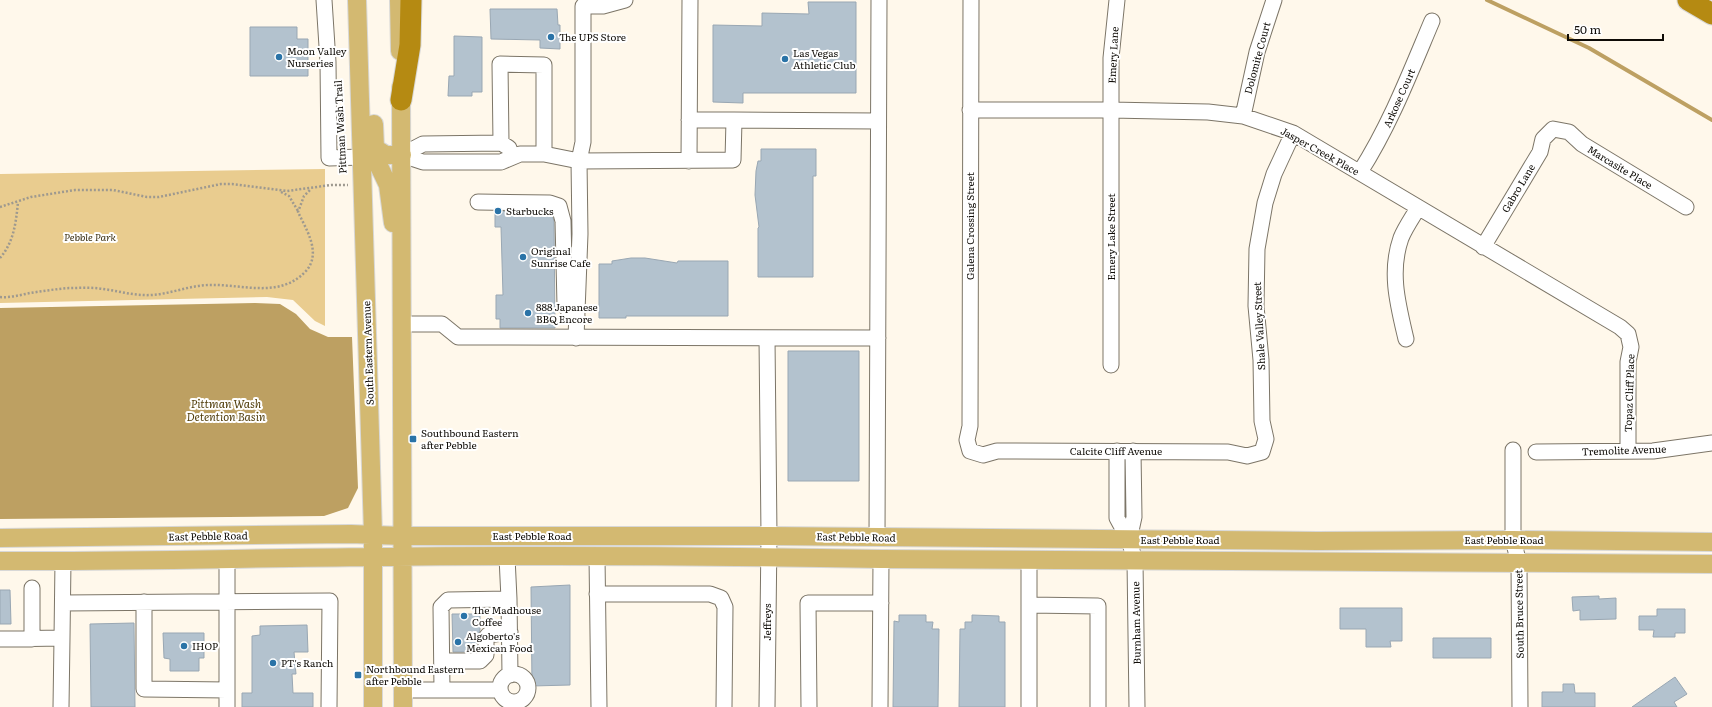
<svg xmlns="http://www.w3.org/2000/svg" width="1712" height="707" font-family="Literata,serif">
	<style>
		.green { fill: #e9cc8f }
		.water { fill: #bda062 }
		.lines { fill: none; stroke-linecap: round; stroke-linejoin: round }
		.stream { stroke: #bda062; stroke-width: 4 }
		.building { fill: #b3c2ce; stroke: #99a7b3 }
		.minor-casing { stroke: #7c7567; stroke-width: 17 }
		.major-casing { stroke: #d8d8d7; stroke-width: 20 }
		.highway-casing { stroke: #d8d8d7; stroke-width: 23 }
		.path { stroke: #9e998f; stroke-width: 2.5; stroke-dasharray: 2 2; stroke-linecap: butt }
		.minor { stroke: #fff; stroke-width: 15 }
		.major { stroke: #d3b971; stroke-width: 18 }
		.highway { stroke: #b58a12; stroke-width: 21 }
		.poi-dot { fill: #2a73a7; stroke: #fff; stroke-width: 1.5 }
		.labels { text-anchor: middle; stroke-width: 4; stroke-linejoin: round; paint-order: stroke }
		.poi-label { font-size: 10px; fill: #0e0b06; stroke: #fff; text-anchor: start }
		.street-label { font-size: 10px; fill: #0e0b06; stroke: #fff }
		.park-label { font-size: 10px; font-style: italic; fill: #3a2e11; stroke: #fff }
		.water-label { font-size: 11px; font-style: italic; fill: #513d0a; stroke: #fff }
	</style>
	<rect width="100%" height="100%" fill="#fff8eb"/>
	<path class="green" d="M325,169v157l-10,-5 -22,-21 -26,-3 -267,6v-129z"/>
	<path class="water" d="M255,303l25,1 16,10 14,15 18,8h24l6,151 -10,20 -24,8 -324,3v-211z"/>
	<g class="lines">
		<path class="stream" d="M1487,0l102,48 123,72"/>
	</g>
	<path class="building" d="M808,2h48v91h-113v10l-30,-1v-77l49,1v-13l47,1z
		M490,9h67l1,16h2v24l-20,-1v-8l-49,-1z
		M250,27h47v12h11v37h-58z
		M454,36l28,1v55h-10v4h-24l1,-20h5z
		M761,149h55v27h-3v101h-55v-49l1,-1 -4,-32 1,-24 2,-10h3z
		M495,211l57,2 2,9 1,106h-55v-9h-4v-24h7l-2,-68h-6z
		M631,258h14l32,5 1,-2h50v55h-102v2h-27v-54h13v-3z
		M788,351h71v130h-71z
		M570,585v100l-38,1 -1,-99z
		M0,590h10l1,34h-11z
		M1599,596v3l17,-1v21l-36,1v-10l-7,1 -1,-14z
		M1340,608h62v33h-12l1,6h-25v-18h-26z
		M1657,609h28v24h-10v4h-22l1,-7h-15v-14h18z
		M452,614h28v16l-3,8 -1,14h-23z
		M899,615h27v7h7l-1,7h7l-1,78h-45l1,-86 5,1z
		M972,615l27,1v6h6v85h-46l1,-78h5v-7h7z
		M134,623l1,84h-44l-1,-83z
		M307,625l1,27h-14l2,22h-4l1,19h20v14h-71v-14h10v-57l8,-1v-9z
		M163,633h41v25h-5v13h-29v-12l-6,-1z
		M1433,638h58v20h-58z
		M1675,677l12,17 -13,8 3,5h-45z
		M1563,684h11l1,9h20v14h-53v-15h21z"/>
	<g class="lines">
		<defs>
			<path id="minor" d="M324,0l4,62 1,96 34,-1
				M971,0l-1,426 -3,14 3,11 13,4 14,-4 231,1 19,4 15,-4 4,-13 -4,-18 -1,-61 -5,-54 1,-57 8,-46 9,-29 19,-41
				M970,110h141l97,2 35,4 50,17 327,194 8,7 3,13 -3,15v89
				M1243,116l14,-64 17,-52
				M689,120h45
				M501,143l-1,-79 44,1v89
				M402,155l21,7h78l19,-8h24l35,7 154,-1 1,-40 144,1
				M402,155l21,-11 78,-1 8,5
				M689,161l1,-161
				M1360,172c30,-47 50,-99 72,-151
				M478,202l72,1 9,3 4,15 2,84 3,5 9,6
				M1483,247l57,-95 3,-13 10,-10 16,3 13,12 104,63
				M401,324h41l16,13 420,1
				M576,338l4,-104 -1,-73 4,-19v-136h20l22,-6
				M1406,339c-8,-34 -17,-67 -5,-101 4,-10 11,-20 17,-30
				M1111,365v-307l6,-58
				M1513,450v90l6,23 1,144
				M1117,451v67l12,22 6,21 2,146
				M1536,452l117,-1 59,-8
				M877,537l2,-537
				M1129,540l5,-23 -1,-66
				M507,557l2,42 1,76
				M597,557l2,150
				M227,559v148
				M1029,560v147
				M597,594h113l11,4 4,9 -1,100
				M144,602v87l83,1
				M63,603l267,-2 -1,106
				M1029,605l69,1v101
				M62,638l1,-77
				M0,639l62,-1 -1,69
				M32,639v-51
				M442,661h38l6,-6v-17l2,-3 22,-3
				M500 688a14 14 0 1 1 28 0a14 14 0 1 1-28 0Z
				M403,690h97
				M442,690l-1,-83 7,-7 61,-1
				M767,707l2,-171 -2,-198
				M809,707l-1,-104h73
				M880,707l1,-148"/>
			<path id="major" d="M357,0l16,534v173
				M399,0l1,51
				M401,87l2,620
				M374,124l1,24 11,7h16
				M363,157l14,5 11,23 5,38
				M0,538l351,-4 51,2h367l548,5 196,-1 199,2
				M0,561c124,1 248,-3 372,-4 169,-2 339,-1 509,2l831,5"/>
			<path id="highway" d="M1688,0l24,14
				M401,100l9,-55 1,-45"/>
		</defs>
		<use href="#minor" class="minor-casing"/>
		<use href="#major" class="major-casing"/>
		<use href="#highway" class="highway-casing"/>
		<path class="path" d="M281,192l8,4 9,15
			M0,207l31,-10 44,-7h38l34,7h12l62,-13h11l55,7 44,-6h17
			M0,258c14,-16 16,-36 18,-56
			M0,297c10,1 20,-2 30,-4 13,-2 26,-4 39,-5 11,0 23,-1 34,1 16,2 31,7 48,6 20,-1 39,-10 59,-10 33,-1 70,14 96,-14 16,-18 0,-42 -8,-59l6,-16 7,-7"/>
		<use href="#minor" class="minor"/>
		<use href="#major" class="major"/>
		<use href="#highway" class="highway"/>
	</g>
	<g class="poi-dot">
		<circle cx="551" cy="37" r="4"/>
		<circle cx="279" cy="57" r="4"/>
		<circle cx="785" cy="59" r="4"/>
		<circle cx="498" cy="211" r="4"/>
		<circle cx="523" cy="257" r="4"/>
		<circle cx="528" cy="313" r="4"/>
		<rect x="409" y="435" width="8" height="8" rx="2"/>
		<circle cx="464" cy="616" r="4"/>
		<circle cx="458" cy="642" r="4"/>
		<circle cx="184" cy="646" r="4"/>
		<circle cx="273" cy="663" r="4"/>
		<rect x="354" y="671" width="8" height="8" rx="2"/>
	</g>
	<g class="labels">
		<g class="poi-label">
			<text x="559" y="41">The UPS Store</text>
			<text x="287" y="55">Moon Valley<tspan x="287" dy="12">Nurseries</tspan></text>
			<text x="793" y="57">Las Vegas<tspan x="793" dy="12">Athletic Club</tspan></text>
			<text x="506" y="215">Starbucks</text>
			<text x="531" y="255">Original<tspan x="531" dy="12">Sunrise Cafe</tspan></text>
			<text x="536" y="311">888 Japanese<tspan x="536" dy="12">BBQ Encore</tspan></text>
			<text x="421" y="437">Southbound Eastern<tspan x="421" dy="12">after Pebble</tspan></text>
			<text x="472" y="614">The Madhouse<tspan x="472" dy="12">Coffee</tspan></text>
			<text x="466" y="640">Algoberto's<tspan x="466" dy="12">Mexican Food</tspan></text>
			<text x="192" y="650">IHOP</text>
			<text x="281" y="667">PT's Ranch</text>
			<text x="366" y="673">Northbound Eastern<tspan x="366" dy="12">after Pebble</tspan></text>
		</g>
		<g class="street-label">
			<text transform="translate(1113 55) rotate(-87)" y="4">Emery Lane</text>
			<text transform="translate(1257 58) rotate(-75)" y="4">Dolomite Court</text>
			<text transform="translate(1399 98) rotate(-66)" y="4">Arkose Court</text>
			<text transform="translate(340 127) rotate(-93)" y="4">Pittman Wash Trail</text>
			<text transform="translate(1320 151) rotate(29)" y="4">Jasper Creek Place</text>
			<text transform="translate(1620 167) rotate(31)" y="4">Marcasite Place</text>
			<text transform="translate(1518 188) rotate(-59)" y="4">Gabro Lane</text>
			<text transform="translate(970 226) rotate(-90)" y="4">Galena Crossing Street</text>
			<text transform="translate(1111 237) rotate(-90)" y="4">Emery Lake Street</text>
			<text transform="translate(1259 326) rotate(-93)" y="4">Shale Valley Street</text>
			<text transform="translate(368 353) rotate(-92)" y="4">South Eastern Avenue</text>
			<text transform="translate(1629 393) rotate(-88)" y="4">Topaz Cliff Place</text>
			<text transform="translate(1624 450) rotate(-2)" y="4">Tremolite Avenue</text>
			<text x="1116" y="455">Calcite Cliff Avenue</text>
			<text transform="translate(208 536) rotate(-1)" y="4">East Pebble Road</text>
			<text x="532" y="540">East Pebble Road</text>
			<text transform="translate(856 537) rotate(1)" y="4">East Pebble Road</text>
			<text x="1180" y="544">East Pebble Road</text>
			<text x="1504" y="544">East Pebble Road</text>
			<text transform="translate(1519 614) rotate(-91)" y="4">South Bruce Street</text>
			<text transform="translate(767 622) rotate(-90)" y="4">Jeffreys</text>
			<text transform="translate(1136 623) rotate(-91)" y="4">Burnham Avenue</text>
		</g>
		<g class="park-label">
			<text x="90" y="241">Pebble Park</text>
		</g>
		<g class="water-label">
			<text x="226" y="408">Pittman Wash<tspan x="226" dy="13">Detention Basin</tspan></text>
		</g>
	</g>
	<path d="M1568 34v6h95v-6" fill="none" stroke="#0e0b06" stroke-width="2"/>
	<text x="1574" y="34" font-size="12" fill="#0e0b06" stroke="#ffffff" stroke-width="3" paint-order="stroke">50 m</text>
</svg>
